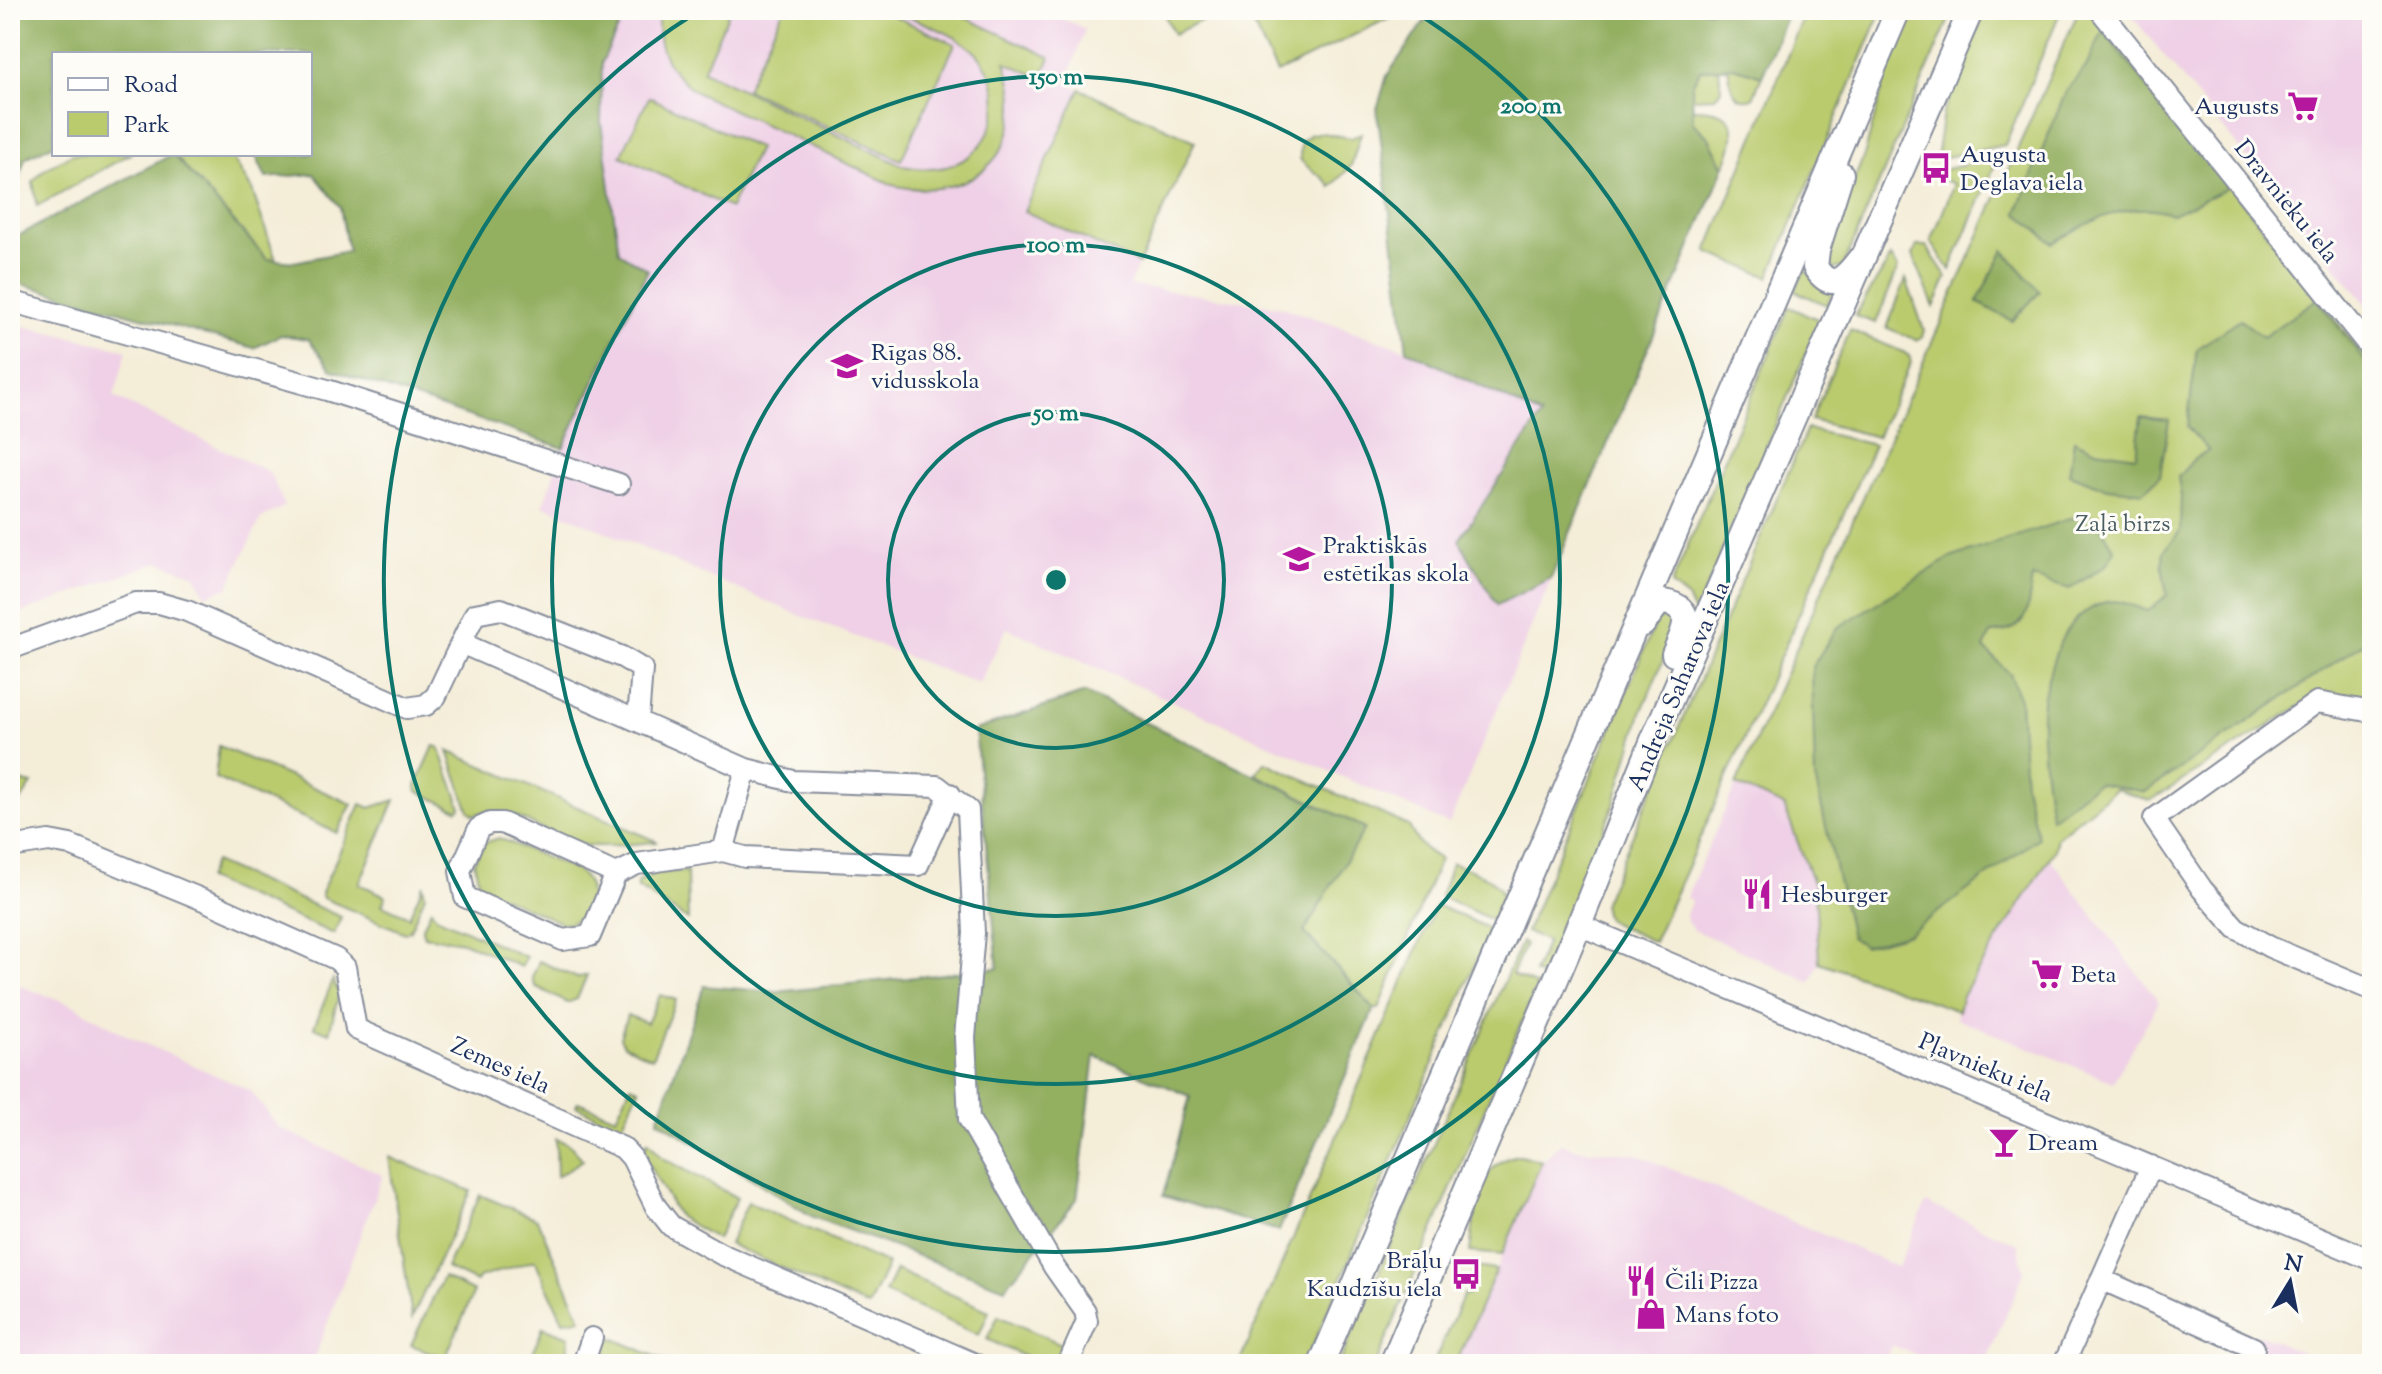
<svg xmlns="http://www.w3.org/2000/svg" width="2382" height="1374" font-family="'Sorts Mill Goudy',serif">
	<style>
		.built { fill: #efd0e6 }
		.green { fill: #bacb6e; stroke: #6a7d66; stroke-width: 2 }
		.forest { fill: #93af61; stroke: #576f60; stroke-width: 2 }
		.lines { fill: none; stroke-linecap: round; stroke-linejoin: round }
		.minor-casing { stroke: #888e9b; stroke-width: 24 }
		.tertiary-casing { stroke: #888e9b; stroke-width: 28 }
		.minor { stroke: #fff; stroke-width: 20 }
		.tertiary { stroke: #fff; stroke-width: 24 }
		.ring { fill: none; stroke: #0f766e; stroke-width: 4 }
		.labels { text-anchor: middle; stroke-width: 6; stroke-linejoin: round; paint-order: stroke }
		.poi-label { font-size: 24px; fill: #1b2f5e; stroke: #fdfcf7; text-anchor: start }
		.street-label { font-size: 24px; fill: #1b2f5e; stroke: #fdfcf7 }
		.park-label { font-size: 24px; fill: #4b5e63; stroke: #fdfcf7 }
		.centre { fill: #0f766e; stroke: #fdfcf7; stroke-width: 4 }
		.ring-label { font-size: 24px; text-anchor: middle; font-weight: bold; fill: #0f766e; stroke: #fdfcf7; stroke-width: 6; stroke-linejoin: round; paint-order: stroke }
	</style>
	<rect width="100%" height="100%" fill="#fdfcf7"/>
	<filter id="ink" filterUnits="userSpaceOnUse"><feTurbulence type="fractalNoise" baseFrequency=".0125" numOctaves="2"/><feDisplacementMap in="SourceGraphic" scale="16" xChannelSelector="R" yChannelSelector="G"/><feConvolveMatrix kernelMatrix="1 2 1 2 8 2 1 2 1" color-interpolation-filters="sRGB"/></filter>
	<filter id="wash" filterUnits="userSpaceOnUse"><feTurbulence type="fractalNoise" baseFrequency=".006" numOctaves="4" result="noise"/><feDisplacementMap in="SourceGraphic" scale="32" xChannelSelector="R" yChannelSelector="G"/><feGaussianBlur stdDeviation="1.8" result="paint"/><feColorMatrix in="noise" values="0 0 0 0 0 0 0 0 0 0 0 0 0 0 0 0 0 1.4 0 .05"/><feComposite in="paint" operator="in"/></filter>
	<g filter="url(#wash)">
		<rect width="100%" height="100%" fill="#f4edd8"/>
		<path class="built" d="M627,10h417l41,19 -19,54 129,58 -66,144 153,22 125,43 199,98 -157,376 -442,-196 -28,56 -180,-69 -256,-110 20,-57 56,-196 -18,-130 1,-60z
			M2127,10h245v301z
			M10,323l117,27 -13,47 155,75 16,34 -24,12 -33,69 -22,8 -11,-20 -36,-13 -149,55z
			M1736,785l48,20 31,83 4,74 -8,20 -117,-52 -7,-8 -1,-7 6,-15 -6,-2z
			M2049,857l110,145 -46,80 -157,-64 5,-22z
			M14,984l57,20 57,32 123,55 28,37 104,47 -71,189h-282l-20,-9v-82l9,-22 -9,-48v-28l5,-14 -5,-2v-169z
			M1561,1143l16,6 59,5 262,113 28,-64 92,41 6,29 -39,91h-25l-8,-4 -2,4h-15l-43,-19 -9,19h-427l86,-203z
			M2259,1334l70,30h-82z"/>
		<path class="green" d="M659,10h71l-27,61 200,95c17,3 33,5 49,-1 48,-17 57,-78 24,-112 -21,-21 -57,-31 -83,-43h56l101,47 -8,21 -37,-16c30,82 -27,143 -112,123l-196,-92c-30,-24 -43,-44 -38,-83z
			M783,10h98l74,34 -54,116 -155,-71z
			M1162,10h61l-49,24z
			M1252,10h143l2,4 -120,59 -30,-60z
			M1806,10h76l-113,267 -62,-25z
			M1913,10h40l-108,252 -2,5 -10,2 -6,-2 -2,-15 40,-99 19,-71z
			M1986,10h75l-56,135 -69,14 7,-46z
			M2079,10h11l282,355v338l-69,1 -153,97 -34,-12 -59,48 -3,14 -92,145 -4,15 -139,-49 -4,-74 -31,-82 -48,-21z
			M1728,67h6l28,9 -9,22c-21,7 -23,-15 -25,-31z
			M1719,68l2,22 -6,7 -24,1 1,-13 8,-15z
			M1080,89l115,52 -56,123 -115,-53z
			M649,97l109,51 -28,60 -109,-52z
			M1691,109c47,-1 50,19 33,59l-15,-30 -16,-15z
			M1322,133l30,5 9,-5 -10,33 -20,21c-7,-13 -22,-15 -31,-28l1,-17 10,-8z
			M72,154h58l-93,52 -4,-25 11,-11z
			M173,154h57l22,36 24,70 -9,-1z
			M1998,158l-48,112 -19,-28 23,-58 -16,-7 3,-7z
			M1917,246h9l21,31 -13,30 -21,-52z
			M1891,257l7,11 -22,55 -21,-7z
			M1805,270l28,22 -6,13 -32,-14z
			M1906,279l18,51 -2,7 -5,3 -30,-12z
			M1789,307l31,13 -125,295 -8,-17 -16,-13z
			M1850,330l53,22 6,4 2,6 -34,75 -66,-17z
			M1807,429l67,16 -220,497 -42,-19 -6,-5 -3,-14z
			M1662,618l13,4 1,7 -35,84 -27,92 -73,171 -7,-3 13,-32 -21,-9 130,-311z
			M219,746l133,58 -15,29 -122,-55z
			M434,746l5,1 22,60 -3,3 -41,-19 -1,-5z
			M448,751l210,91c-23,1 -59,7 -80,2 -38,-9 -64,-42 -104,-29l-5,-4z
			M1265,762l144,64c8,17 15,24 31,33l-61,150h-5l-70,-77 61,-104 -110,-54z
			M10,779l22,5 -21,31 -1,-4z
			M395,800l-36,84 27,12 -4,9 27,12 14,-31 2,9 -15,35 -5,3 -82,-35 -2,-5 40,-89 9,4z
			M499,838l77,32c16,11 17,27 10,44l-16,9h-9l-78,-35 -4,-5 -5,-21 10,-19z
			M214,862l127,55 -7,17 -127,-55z
			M1452,863c14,6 47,14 50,32 1,8 -5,18 -8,26l-54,-25z
			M687,871l1,49 -51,-33 2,-6 17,-8z
			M1436,905l54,24 -185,435h-66z
			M431,909l5,8 90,40 -5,10 -58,-25 -39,-6 -2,-6z
			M1521,942l4,2 -13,31 25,11 -161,378h-37z
			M539,961l38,17 10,-3 -10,24 -10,4 -32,-17 -3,-9z
			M333,980l6,14 -10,39 -15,-6z
			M660,995l16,5 -24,58 -28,-13 -4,-7 7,-23 20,8z
			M631,1085l8,4 -18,39 -45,-22 2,-4 38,15z
			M556,1139l13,5 14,16 -26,16z
			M648,1141l15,17 74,40 -20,41 -38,-22 -37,-64z
			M1520,1155l22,6 -40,94 -32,-3c5,-35 5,-92 50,-97z
			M389,1157l82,34 -59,127z
			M480,1195l57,24 44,100 -18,2 -28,-61 -57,18 -2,4 -30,-14z
			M748,1202l140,62 -20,43 -139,-63z
			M1475,1267l21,3 -40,94h-23l31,-70 5,1 7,-15 -5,-3z
			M896,1270l93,41 -10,24 -94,-42z
			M443,1277l31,15 -29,66 -34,-13z
			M998,1316l68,30 -7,18h-19l-53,-25z
			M543,1327l26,10 -3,27h-11l-23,-9z
			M603,1334l70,30h-82z"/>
		<path class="forest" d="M10,10h617l-25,52 -1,60 18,130 29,18 -85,178 -231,-78 -24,-31 -27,-4 -27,13 -244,-67v-41l163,-86 94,105 27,3 54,-11 -8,-44 -26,-33 -48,4 -11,-24h55v-100h-256v90l-29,14 -15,53z
			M1432,10h357l-27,66 -28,-9 -34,3 -8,15 1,38 16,15 15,30 -173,410 -54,27 -38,-65 82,-124 -134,-66 -30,-241 10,-33z
			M2103,31l125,157 -55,26c-41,-16 -86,8 -120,29l-36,-30 49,-122 20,-24z
			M2004,250l36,42 -28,29 -35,-19z
			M2317,299l55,72v266l-227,155 -48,-9 -46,35c-5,-35 -10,-69 -9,-104 0,-20 15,-74 28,-88 8,-10 24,-21 36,-24 14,-3 29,5 42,9l19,-16 -5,-29 2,-15 16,-20 1,-35 -3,-19 15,-17 15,-10 -21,-23 10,-78 43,-30 23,18z
			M2141,417l28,3 -9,56 -17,16 -36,-4 -38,-14 5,-34 22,10 40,6z
			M2087,513l12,10 16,27 -9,15 -36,24 -38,-11c-5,32 -2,54 -41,55l-7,15 26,26 10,26 5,85 13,53 -130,96 -44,12 -13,-9 -36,-159 -3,-111 25,-39 113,-70z
			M1085,693l280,135 -61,104 70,77 -95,222 -116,-35 27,-100 -95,-40 -18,143 -72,89 -192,-71 -155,-97 46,-134 73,6 221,-24 -23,-238z"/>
	</g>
	<g filter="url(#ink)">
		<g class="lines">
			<defs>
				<path id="minor" d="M2100,10l272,340
					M10,301l317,89 292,94
					M461,643l14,-29 26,-5 121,48 20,12 -4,51
					M10,649l126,-46h23l28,8 220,97 19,-3 10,-9 25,-53 285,126 47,12 144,5 31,24 6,123 -9,105 4,81 85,148 31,44 2,10 -19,43
					M2372,712l-55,-10 -163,117 48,70 34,39 34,19 102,43
					M10,847l39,-6 21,4 136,56 130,58 9,8 11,62 267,119 9,10 24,49 15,19 50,28 254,110
					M723,851l22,6 173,8 32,-71
					M616,874l-26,62 -27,4 -98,-43 -5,-26 19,-43 11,-5h12l114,51 21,-10 86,-13 23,-82
					M1579,925l793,335
					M2101,1279l153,69
					M583,1364l9,-26
					M2064,1364l87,-198"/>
				<path id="tertiary" d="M1841,174l-24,76 -2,17c17,26 30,11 44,-7
					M1643,624l14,-19 7,-3c34,6 19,31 10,52
					M1321,1364l577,-1354
					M1392,1364l187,-439 74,-185 318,-730"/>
			</defs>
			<use href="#minor" class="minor-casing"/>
			<use href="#tertiary" class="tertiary-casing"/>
			<use href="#minor" class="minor"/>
			<use href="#tertiary" class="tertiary"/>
		</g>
	</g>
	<g class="ring">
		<circle cx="1056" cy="580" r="168"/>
		<circle cx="1056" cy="580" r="336"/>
		<circle cx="1056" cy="580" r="504"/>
		<path d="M1412 10A672 672 0 1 1 700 10"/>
	</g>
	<defs>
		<symbol id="supermarket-bare" viewBox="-9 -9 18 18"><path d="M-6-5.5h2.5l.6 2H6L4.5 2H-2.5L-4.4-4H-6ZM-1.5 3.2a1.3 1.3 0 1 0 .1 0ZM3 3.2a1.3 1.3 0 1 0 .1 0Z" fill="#b5179e" stroke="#fdfcf7" stroke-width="2.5" paint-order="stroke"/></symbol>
		<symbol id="bus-bare" viewBox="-9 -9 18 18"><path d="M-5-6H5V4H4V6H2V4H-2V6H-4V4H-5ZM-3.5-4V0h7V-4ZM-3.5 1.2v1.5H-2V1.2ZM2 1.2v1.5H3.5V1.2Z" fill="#b5179e" stroke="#fdfcf7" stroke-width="2.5" paint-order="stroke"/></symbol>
		<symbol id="school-bare" viewBox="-9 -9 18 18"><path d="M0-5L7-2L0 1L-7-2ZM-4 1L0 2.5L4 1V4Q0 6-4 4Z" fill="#b5179e" stroke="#fdfcf7" stroke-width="2.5" paint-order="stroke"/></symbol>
		<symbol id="restaurant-bare" viewBox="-9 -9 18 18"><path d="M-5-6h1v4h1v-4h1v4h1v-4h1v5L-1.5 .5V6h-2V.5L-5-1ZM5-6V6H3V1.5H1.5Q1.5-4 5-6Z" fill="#b5179e" stroke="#fdfcf7" stroke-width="2.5" paint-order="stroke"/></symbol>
		<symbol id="bar-bare" viewBox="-9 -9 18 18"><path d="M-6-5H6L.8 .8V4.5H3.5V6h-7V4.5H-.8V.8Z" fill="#b5179e" stroke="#fdfcf7" stroke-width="2.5" paint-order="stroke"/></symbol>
		<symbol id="shop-bare" viewBox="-9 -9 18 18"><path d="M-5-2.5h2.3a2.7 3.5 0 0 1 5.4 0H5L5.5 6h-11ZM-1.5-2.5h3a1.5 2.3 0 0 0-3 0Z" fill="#b5179e" stroke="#fdfcf7" stroke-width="2.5" paint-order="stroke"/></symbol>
	</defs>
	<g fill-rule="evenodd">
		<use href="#supermarket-bare" x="2281" y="84" width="44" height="44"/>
		<use href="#bus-bare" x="1914" y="146" width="44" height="44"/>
		<use href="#school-bare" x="825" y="344" width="44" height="44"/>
		<use href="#school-bare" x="1277" y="537" width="44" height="44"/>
		<use href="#restaurant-bare" x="1735" y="872" width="44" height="44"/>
		<use href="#supermarket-bare" x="2025" y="952" width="44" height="44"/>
		<use href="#bar-bare" x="1982" y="1120" width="44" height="44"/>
		<use href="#bus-bare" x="1444" y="1252" width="44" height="44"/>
		<use href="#restaurant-bare" x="1619" y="1259" width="44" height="44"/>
		<use href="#shop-bare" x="1629" y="1292" width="44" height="44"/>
	</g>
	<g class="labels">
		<g class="poi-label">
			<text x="2279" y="114" text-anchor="end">Augusts</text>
			<text x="1960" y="162">Augusta<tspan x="1960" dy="28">Deglava iela</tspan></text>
			<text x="871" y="360">Rīgas 88.<tspan x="871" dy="28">vidusskola</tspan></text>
			<text x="1323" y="553">Praktiskās<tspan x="1323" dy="28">estētikas skola</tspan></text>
			<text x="1781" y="902">Hesburger</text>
			<text x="2071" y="982">Beta</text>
			<text x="2028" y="1150">Dream</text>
			<text x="1442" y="1268" text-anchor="end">Brāļu<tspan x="1442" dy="28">Kaudzīšu iela</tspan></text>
			<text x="1665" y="1289">Čili Pizza</text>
			<text x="1675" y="1322">Mans foto</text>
		</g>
		<g class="street-label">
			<text transform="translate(2287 201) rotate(51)" y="8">Dravnieku iela</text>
			<text transform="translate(1678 686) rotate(-67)" y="8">Andreja Saharova iela</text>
			<text transform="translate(501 1065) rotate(24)" y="8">Zemes iela</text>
			<text transform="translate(1986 1067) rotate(23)" y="8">Pļavnieku iela</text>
		</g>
		<g class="park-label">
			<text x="2123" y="531">Zaļā birzs</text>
		</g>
	</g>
	<circle cx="1056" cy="580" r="12" class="centre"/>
	<g class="ring-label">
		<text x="1056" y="84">150 m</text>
		<text x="1531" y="113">200 m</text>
		<text x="1056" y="252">100 m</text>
		<text x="1056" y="420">50 m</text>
	</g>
	<rect width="2382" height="1374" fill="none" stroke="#fdfcf7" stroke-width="40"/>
	<rect x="52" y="52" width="260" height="104" fill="#fdfcf7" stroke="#a3aaba" stroke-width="2"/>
	<rect x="68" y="78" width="40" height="12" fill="#ffffff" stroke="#a3aaba" stroke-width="2"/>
	<text x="124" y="92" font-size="24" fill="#1b2f5e">Road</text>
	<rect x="68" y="112" width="40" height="24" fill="#bacb6e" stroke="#a3aaba" stroke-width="2"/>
	<text x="124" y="132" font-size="24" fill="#1b2f5e">Park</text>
	<g transform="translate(2290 1282) rotate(10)" stroke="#fdfcf7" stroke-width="6" paint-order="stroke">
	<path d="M0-6L14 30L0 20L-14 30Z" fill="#1b2f5e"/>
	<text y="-12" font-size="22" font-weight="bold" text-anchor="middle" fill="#1b2f5e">N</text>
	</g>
</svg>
